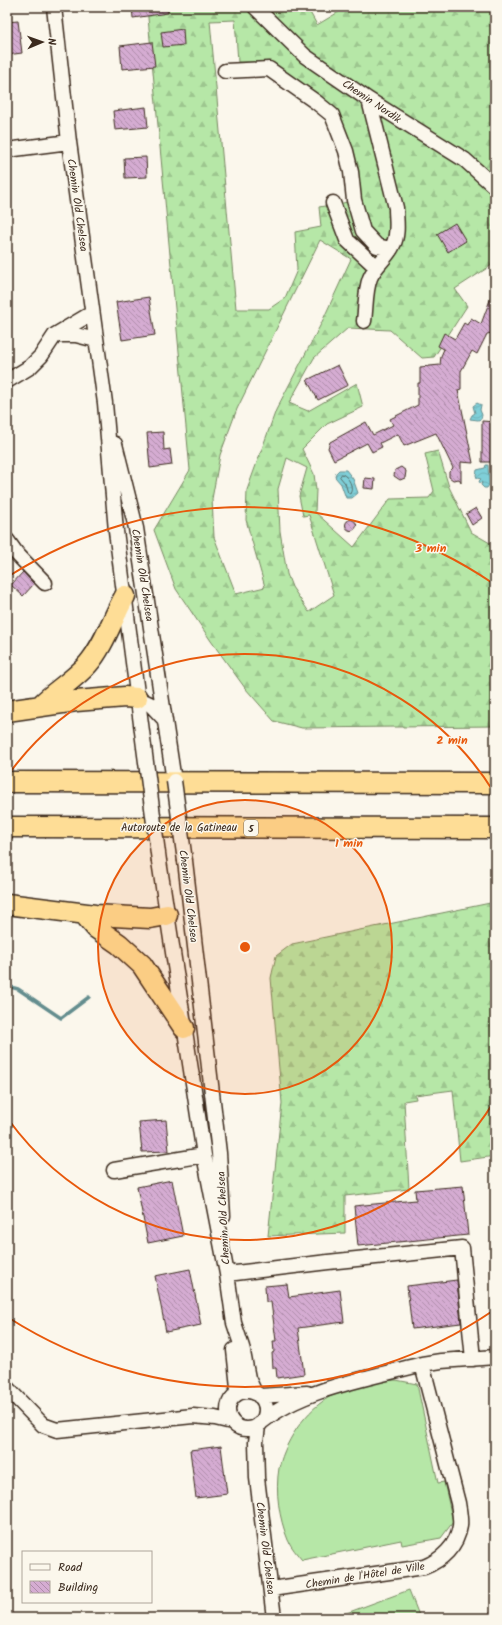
<svg xmlns="http://www.w3.org/2000/svg" width="502" height="1625" font-family="Kalam,sans-serif">
	<style>
		.grass { fill: #b6e7a7; stroke: #788862 }
		.forest { fill: url(#forest-firs); stroke: #788862; fill-rule: evenodd }
		.water { fill: url(#water-waves); stroke: #648d8e }
		.lines { fill: none; stroke-linecap: round; stroke-linejoin: round }
		.shore { stroke: #566c68; stroke-width: 1 }
		.stream { stroke: #648d8e; stroke-width: 3.5 }
		.building { fill: url(#building-back-hatch); stroke: #3b2a1e }
		.minor-casing { stroke: #3b2a1e; stroke-width: 17 }
		.highway-casing { stroke: #3b2a1e; stroke-width: 23 }
		.minor { stroke: #fbf7ec; stroke-width: 14 }
		.highway { stroke: #fedd96; stroke-width: 20 }
		.minor-bridge-casing { stroke: #3b2a1e; stroke-width: 17; stroke-linecap: butt }
		.minor-bridge { stroke: #fbf7ec; stroke-width: 14 }
		.ring { fill: none; stroke: #e8590c; stroke-width: 2 }
		.labels { text-anchor: middle; stroke-width: 3; stroke-linejoin: round; paint-order: stroke }
		.shield { fill: #fbf7ec; stroke: #75685c; stroke-width: 1 }
		.shield-label { font-size: 10px; font-weight: bold; fill: #3b2a1e }
		.street-label { font-size: 11px; fill: #3b2a1e; stroke: #fbf7ec }
		.centre { fill: #e8590c; stroke: #fbf7ec; stroke-width: 2 }
		.ring-label { font-size: 12px; text-anchor: middle; font-weight: bold; fill: #e8590c; stroke: #fbf7ec; stroke-width: 3; stroke-linejoin: round; paint-order: stroke }
	</style>
	<defs>
		<pattern id="forest-firs" width="22" height="20" patternUnits="userSpaceOnUse"><rect width="22" height="20" fill="#b6e7a7"/><path d="M5 1l3.5 6h-7zM16 11l3.5 6h-7z" fill="#9dc68f"/></pattern>
		<pattern id="water-waves" width="16" height="10" patternUnits="userSpaceOnUse"><rect width="16" height="10" fill="#7fcfd8"/><path d="M0 5q4-4 8 0t8 0" fill="none" stroke="#6fb2b9"/></pattern>
		<pattern id="building-back-hatch" width="6" height="6" patternUnits="userSpaceOnUse"><rect width="6" height="6" fill="#d5acd2"/><path d="M-1 5l2 2M0 0l6 6M5-1l2 2" fill="none" stroke="#ae8caa"/></pattern>
	</defs>
	<rect width="100%" height="100%" fill="#fbf7ec"/>
	<filter id="ink" filterUnits="userSpaceOnUse"><feTurbulence type="fractalNoise" baseFrequency=".025" numOctaves="2"/><feDisplacementMap in="SourceGraphic" scale="8" xChannelSelector="R" yChannelSelector="G"/><feConvolveMatrix kernelMatrix="1 2 1 2 8 2 1 2 1" color-interpolation-filters="sRGB"/></filter>
	<g filter="url(#ink)">
		<path class="grass" d="M396,1380l21,4 21,99 6,-1 9,40 -12,16 -39,7 -1,-5 -99,20c-5,-6 -11,-13 -14,-20 -9,-22 -13,-48 -9,-72 7,-30 31,-65 61,-76 18,-7 37,-11 56,-12z
			M409,1590l11,28h-87z"/>
		<path class="forest" d="M147,7h160l10,18 30,-18h148v256l-40,26 12,17 -33,51 -12,1 -32,-28 -42,-2 -34,30 -25,45 19,8 49,-28 6,24 -36,17 -25,25 12,25 2,16 -1,22 39,35 36,-48 39,-1 5,-7 -9,-37 13,-3 11,36 22,45 24,14v180l-193,2 -28,-7 -29,-33 -34,-47 -35,-52 -22,-59 36,-60zM235,20l3,42 31,1 69,53 22,84 -41,7 2,20 -26,5 2,38 -12,28 -16,11h-33l-26,-288zM320,240l31,19 -30,65 -45,86 -29,80 -1,30 19,67 -29,7 -22,-57 -2,-38 8,-44 17,-46zM287,458l20,10 -8,28 4,20 6,-1 25,80 -25,17 -17,-25 -5,-13 -7,-43 -2,-42z
			M495,902v254l-35,5 -7,-71 -38,5 1,4 -12,2 5,88 -64,7v37l-77,3 14,-133 -11,-125 5,-22 16,-12z"/>
		<path class="water" d="M477,403l4,2 -1,5 2,5 -1,4 -3,1 -8,-1 2,-4 3,-2 -2,-7z
			M486,465h2l1,20 -2,3h-3l-3,-3 1,-3 -2,1 -1,-2 2,-2 -4,-1 -1,-3 1,-5 8,-2z
			M339,470h7l7,9 5,14 -6,5h-6l-5,-14 -6,-7 1,-4z"/>
		<g class="lines">
			<path class="shore" d="M342,474c7,3 12,13 8,20l-2,-1 -3,-10 -5,-6z"/>
			<path class="stream" d="M7,986l11,3 43,29 28,-21"/>
		</g>
		<path class="building" d="M132,7h36v6l-35,5z
			M18,21l4,32 -15,2v-33z
			M183,29l1,16 -21,2 -2,-15z
			M152,42l3,24 -33,3 -2,-23z
			M146,107l2,20 -33,3 -2,-19z
			M146,157l1,20 -22,1 -1,-20z
			M455,223l11,18 -18,11 -11,-18z
			M493,292h2v33l-3,8 -5,1 -10,20 -5,-3 -11,20v18l-3,1 15,73 -12,-1v21l-2,-4 -6,1 -4,-3v-5l4,-4 -17,-35 -32,13 -6,-12 -18,9 2,4 -10,5 -5,-9 -33,17 -6,-12 2,-6 36,-20 7,13 20,-10 -3,-6 28,-14v-22h2v-16l20,-2 1,-9 3,-7 -6,-3 6,-13 11,6 9,-16 3,2 4,-7 10,6z
			M149,297l6,38 -33,5 -6,-38z
			M338,365l10,20 -30,15 -11,-20z
			M482,421l13,1v40h-13z
			M163,432l1,18 6,-1 2,16 -22,3 -3,-35z
			M401,467l5,4 -1,7 -5,2 -6,-4 1,-6z
			M365,478l10,1 -1,10 -10,-1z
			M476,508l6,10 -10,7 -6,-11z
			M345.5 525a5.5 5.5 0 1 1 11 0a5.5 5.5 0 1 1-11 0Z
			M23,572l11,12 -11,12 -12,-11z
			M166,1120l3,31 -27,1 -3,-30z
			M172,1180l11,56 -35,7 -11,-56z
			M463,1186l5,49 -110,11 -4,-40 62,-6 -1,-10z
			M190,1269l11,56 -35,7 -11,-56z
			M457,1280l4,43 -49,6 -5,-43z
			M287,1284l2,13 51,-7 4,32 -46,6 6,46 -27,4 -1,-10h-3l-1,-15 2,-1 -1,-11h3l-5,-39h-5l-1,-16z
			M221,1446l6,48 -31,4 -6,-48z"/>
		<g class="lines">
			<defs>
				<path id="minor" d="M54,7l15,135 36,261 11,128 28,216
					M255,7l50,49 64,44 96,60 30,27
					M225,71l44,-2 47,33 16,13 14,36 5,21 3,28 9,31 14,15 14,3
					M7,150l62,-8
					M333,203l14,37 29,27
					M364,321c2,-14 1,-30 6,-43 5,-13 18,-21 23,-33 6,-11 3,-26 3,-37l-27,-108
					M55,335h21l20,5
					M7,381l23,-14 11,-11 14,-21 37,-22
					M115,444l21,84 38,253
					M7,540l10,14 28,29
					M137,698l13,6 15,16
					M159,861l45,294 23,119 7,49 8,24 6,31 7,15
					M185,861l34,292 4,63
					M114,1170l90,-15
					M227,1274l101,-12 134,-14 11,111
					M234,1350l4,37 -3,8
					M422,1364l19,-3 54,-4
					M7,1388l36,37 14,5 136,-14 22,2 17,4
					M228 1410a19 19 0 1 1 38 0a19 19 0 1 1-38 0Z
					M259,1396l48,-3
					M263,1421c41,-33 108,-43 159,-57l36,139c1,7 3,16 2,23 -3,20 -18,34 -36,41l-153,22
					M258,1426l-2,16 1,36 17,140"/>
				<path id="highway" d="M41,705c15,-15 33,-25 47,-41 16,-18 25,-47 37,-68
					M7,711l69,-10 49,-4 12,1
					M7,782l488,1
					M7,827l488,1
					M7,904l88,11 55,3 17,-3
					M84,914l12,14 23,16 23,21 42,63"/>
			</defs>
			<use href="#minor" class="minor-casing"/>
			<use href="#highway" class="highway-casing"/>
			<use href="#minor" class="minor"/>
			<use href="#highway" class="highway"/>
			<defs>
				<path id="minor-bridge" d="M144,747l15,114
					M174,781l11,80"/>
			</defs>
			<use href="#minor-bridge" class="minor-bridge-casing"/>
			<use href="#minor-bridge" class="minor-bridge"/>
		</g>
	</g>
	<circle cx="245" cy="947" r="147" fill="#e8590c" fill-opacity=".12"/>
	<g class="ring">
		<circle cx="245" cy="947" r="147"/>
		<path d="M495 1100A293 293 0 0 1 8 1119M8 775A293 293 0 0 1 495 794"/>
		<path d="M494 1310A440 440 0 0 1 9 1318M9 576A440 440 0 0 1 494 584"/>
	</g>
	<g class="labels">
		<rect class="shield" x="244" y="820" width="14" height="16" rx="3"/>
		<g class="shield-label">
			<text x="251" y="832">5</text>
		</g>
		<g class="street-label">
			<text transform="translate(372 101) rotate(34)" y="4">Chemin Nordik</text>
			<text transform="translate(78 205) rotate(82)" y="4">Chemin Old Chelsea</text>
			<text transform="translate(143 575) rotate(81)" y="4">Chemin Old Chelsea</text>
			<text x="179" y="831">Autoroute de la Gatineau</text>
			<text transform="translate(189 896) rotate(83)" y="4">Chemin Old Chelsea</text>
			<text transform="translate(223 1218) rotate(-93)" y="4">Chemin Old Chelsea</text>
			<text transform="translate(266 1548) rotate(83)" y="4">Chemin Old Chelsea</text>
			<text transform="translate(365 1575) rotate(-9)" y="4">Chemin de l'Hôtel de Ville</text>
		</g>
	</g>
	<circle cx="245" cy="947" r="6" class="centre"/>
	<g class="ring-label">
		<text x="431" y="552">3 min</text>
		<text x="452" y="744">2 min</text>
		<text x="349" y="847">1 min</text>
	</g>
	<rect width="502" height="1625" fill="none" stroke="#fbf7ec" stroke-width="24"/>
	<rect x="12" y="12" width="478" height="1601" fill="none" stroke="#3b2a1e" stroke-width="1.5" filter="url(#ink)"/>
	<rect x="22" y="1551" width="130" height="52" fill="#fbf7ec" stroke="#aea59a"/>
	<rect x="30" y="1564" width="20" height="6" fill="#fbf7ec" stroke="#aea59a"/>
	<text x="58" y="1571" font-size="12" fill="#3b2a1e">Road</text>
	<rect x="30" y="1581" width="20" height="12" fill="url(#building-back-hatch)" stroke="#aea59a"/>
	<text x="58" y="1591" font-size="12" fill="#3b2a1e">Building</text>
	<g transform="translate(42 42) rotate(88)" stroke="#fbf7ec" stroke-width="3" paint-order="stroke">
	<path d="M0-3L7 15L0 10L-7 15Z" fill="#3b2a1e"/>
	<text y="-6" font-size="11" font-weight="bold" text-anchor="middle" fill="#3b2a1e">N</text>
	</g>
</svg>
